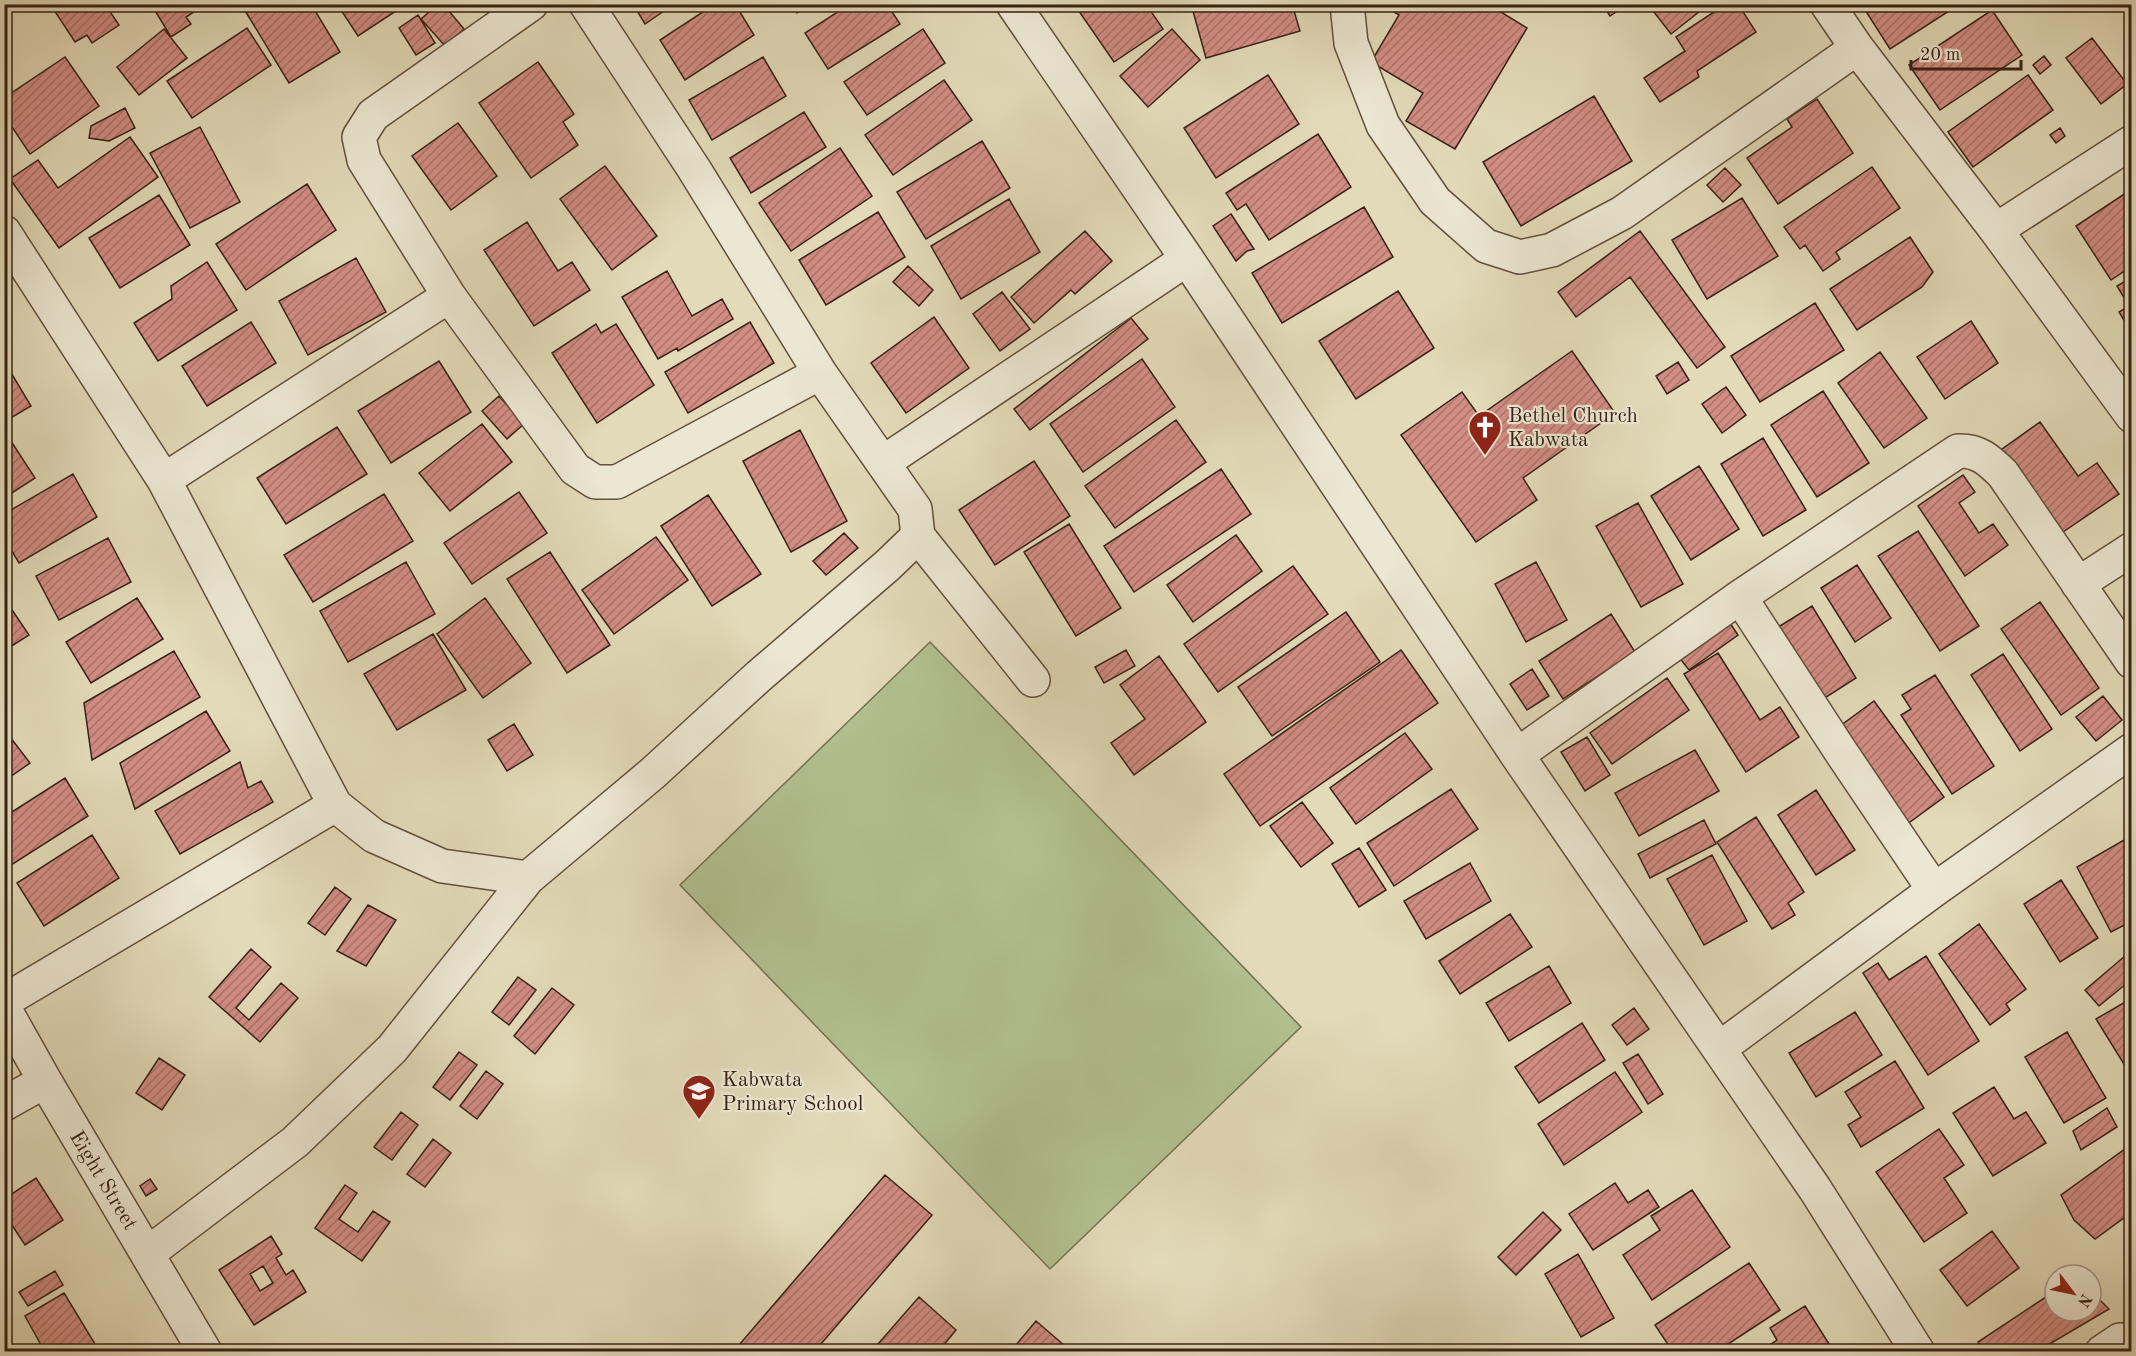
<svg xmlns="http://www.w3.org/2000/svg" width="2136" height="1356" font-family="'Old Standard TT',serif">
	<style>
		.garden { fill: #b2c090; stroke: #747152; stroke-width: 1.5 }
		.building { fill: url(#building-hatch); stroke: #372214; stroke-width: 1.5; fill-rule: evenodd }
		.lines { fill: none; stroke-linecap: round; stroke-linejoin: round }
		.minor-casing { stroke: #62503d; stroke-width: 36 }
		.minor { stroke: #ece7d2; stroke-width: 33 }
		.labels { text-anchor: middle; stroke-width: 4.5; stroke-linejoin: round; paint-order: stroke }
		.poi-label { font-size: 21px; fill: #372214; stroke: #ece7d2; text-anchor: start }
		.street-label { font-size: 21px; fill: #372214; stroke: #ece7d2 }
	</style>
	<defs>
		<pattern id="building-hatch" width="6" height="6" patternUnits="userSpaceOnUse" patternTransform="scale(1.5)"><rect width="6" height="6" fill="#d28d83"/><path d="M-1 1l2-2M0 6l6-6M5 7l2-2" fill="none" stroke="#ab736a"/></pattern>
	</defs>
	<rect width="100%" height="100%" fill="#e2dab9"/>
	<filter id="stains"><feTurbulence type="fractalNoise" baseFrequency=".00333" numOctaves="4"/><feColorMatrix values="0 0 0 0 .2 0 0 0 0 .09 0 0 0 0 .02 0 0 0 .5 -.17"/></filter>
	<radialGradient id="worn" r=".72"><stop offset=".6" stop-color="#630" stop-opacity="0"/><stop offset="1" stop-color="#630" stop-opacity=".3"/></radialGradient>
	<path class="garden" d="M930,642l371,385 -251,242 -370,-384z"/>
	<path class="building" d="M50,4h55l14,21 -27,18 -5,-8 -12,7z
		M151,4h55l-20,13 5,7 -20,13z
		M241,4h70l29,48 -51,31z
		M337,4h68v1l-47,31z
		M438,4h5l21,25 -19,17 -24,-27z
		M633,4h41l-29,20z
		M715,4h20l19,31 -69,45 -25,-40z
		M791,4h18l-12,9z
		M850,4h37l13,20 -72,45 -23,-36z
		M1074,4h72l17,25 -49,33z
		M1191,4h101l8,27 -94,27z
		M1381,4h107l39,24 -72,121 -49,-28 17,-28 -52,-31 28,-47z
		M1602,4h26l-18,12z
		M1664,4h45l-38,30 -17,-22z
		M1726,4h12l18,28 -59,39 2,6 -39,25 -16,-24 41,-27 -9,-14z
		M1880,4h80l-70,45 -23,-36z
		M1992,10l30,45 -82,55 -31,-45z
		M418,15l17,28 -19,12 -17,-27z
		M247,28l24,37 -79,53 -25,-37z
		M164,29l23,29 -48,37 -22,-28z
		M923,29l22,34 -78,52 -23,-33z
		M1172,29l28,31 -52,47 -28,-31z
		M2092,38l35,46 -26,20 -35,-46z
		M2044,56l7,9 -11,9 -7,-9z
		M65,57l34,49 -69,48 -26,-39v-17z
		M763,57l23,39 -74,44 -23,-40z
		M538,62l36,52 -11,8 15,23 -47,33 -52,-75z
		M1268,75l31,49 -83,54 -32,-50z
		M2028,75l25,35 -80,57 -25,-35z
		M944,80l28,40 -79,55 -28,-40z
		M1594,96l38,65 -111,65 -38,-64z
		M1817,99l36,54 -75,51 -31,-46 45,-31 -5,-8z
		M125,108l10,20 -26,13 -20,-3 2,-12z
		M804,112l22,35 -75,46 -21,-35z
		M458,123l39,53 -46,34 -39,-54z
		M200,127l40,75 -50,26 -40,-75z
		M2060,128l5,8 -9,7 -6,-8z
		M1318,134l33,53 -82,53 -23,-36 -9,6 -11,-17z
		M130,137l28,40 -99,71 -49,-69 28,-19 20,28z
		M982,141l28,47 -84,51 -29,-47z
		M840,148l32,48 -81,55 -32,-48z
		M605,166l52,70 -45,34 -52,-71z
		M1872,167l28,41 -64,44 4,7 -17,12 -18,-26 -5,4 -16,-22z
		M1725,168l16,17 -18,17 -16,-17z
		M307,184l29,46 -90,60 -30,-46z
		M2132,189v77l-21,14 -35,-54z
		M159,195l31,50 -70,43 -31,-50z
		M1742,198l36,58 -71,43 -35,-59z
		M1009,199l31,53 -79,47 -30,-53z
		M1364,207l29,50 -111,66 -30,-50z
		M878,212l27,45 -79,48 -27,-45z
		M1231,214l23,35 -7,2 -11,10 -23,-35z
		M527,222l31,49 14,-9 18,28 -56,36 -50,-76z
		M1085,231l27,30 -37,33 -4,-4 -37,33 -23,-26z
		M1640,231l85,116 -28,21 -67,-91 -54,40 -18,-25z
		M1910,237l23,35 -11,15 -65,43 -27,-41z
		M356,258l30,54 -78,43 -29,-54z
		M207,262l30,48 -79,51 -24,-38 38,-24 -1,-13z
		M908,266l25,24 -14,16 -26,-24z
		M667,271l25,45 30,-17 11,20 -55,32 -1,-3 -19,11 -36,-62z
		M2132,277v54l-1,1 -12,-20 10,-6 -12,-20z
		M1398,291l36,57 -78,51 -37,-58z
		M1002,292l28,37 -30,22 -27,-37z
		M1815,303l29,47 -84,52 -29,-46z
		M934,317l35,51 -63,45 -35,-50z
		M1131,318l17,21 -118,91 -16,-21z
		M1971,321l27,42 -53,36 -28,-42z
		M251,322l25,41 -69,43 -25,-40z
		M750,322l24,41 -86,50 -23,-41z
		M596,324l5,9 15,-9 38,61 -57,38 -45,-70z
		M1572,351l43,62 -92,65 14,22 -61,42 -75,-107 61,-43 17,24z
		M1880,352l47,66 -43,30 -46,-65z
		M1142,359l33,48 -92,65 -33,-48z
		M4,361l27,45 -27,16z
		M439,361l32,51 -80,51 -33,-52z
		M1678,362l11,18 -22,14 -11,-18z
		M1726,387l20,28 -24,18 -20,-29z
		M1823,391l46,72 -52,34 -46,-72z
		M499,396l25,28 -17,15 -25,-28z
		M1176,420l30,42 -91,66 -30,-42z
		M2040,422l38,54 19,-13 22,31 -62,42 -59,-84z
		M482,424l30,38 -62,49 -31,-38z
		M337,427l30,47 -81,50 -29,-46z
		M800,430l47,91 -56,31 -48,-91z
		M9,438l26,40 -31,20v-57z
		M1763,438l43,72 -43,26 -42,-72z
		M1034,461l36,55 -75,49 -36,-55z
		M1699,466l40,63 -48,31 -40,-64z
		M1221,469l30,45 -117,78 -30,-46z
		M73,474l24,43 -78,46 -15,-25v-24z
		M1963,475l12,17 -16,11 20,30 14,-9 15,21 -43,31 -47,-70z
		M519,492l28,41 -75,51 -28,-41z
		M384,494l29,47 -100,61 -29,-47z
		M708,495l53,79 -49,32 -51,-80z
		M1638,503l45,81 -42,23 -45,-81z
		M1069,524l52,84 -45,28 -52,-84z
		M1918,531l61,95 -39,25 -62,-95z
		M844,533l14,15 -32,27 -13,-14z
		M1236,535l26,36 -69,51 -26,-37z
		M656,537l32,43 -74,54 -32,-44z
		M108,538l23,44 -72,38 -23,-44z
		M550,552l60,93 -43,28 -60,-94z
		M406,562l29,52 -87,48 -28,-51z
		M1536,562l31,58 -41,22 -31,-58z
		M1857,565l34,53 -36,24 -34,-54z
		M1293,566l35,48 -110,78 -34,-48z
		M4,598l25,37 -22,14 -3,-4z
		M137,598l26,41 -72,44 -25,-41z
		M485,598l46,65 -48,35 -46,-64z
		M2040,602l59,86 -38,27 -60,-86z
		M1812,606l44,72 -39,25 -45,-72z
		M1346,612l34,50 -108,74 -34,-49z
		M1611,614l24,38 -72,47 -24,-38z
		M1728,620l10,15 -49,35 -11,-14z
		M433,634l33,56 -69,40 -33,-56z
		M1126,650l9,16 -31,17 -9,-16z
		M1401,650l37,53 -178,123 -36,-52z
		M174,651l26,46 -108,63 -8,-57z
		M1718,653l42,67 20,-13 19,30 -53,35 -62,-98z
		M2003,654l49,75 -32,22 -49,-76z
		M1159,656l47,66 -72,53 -23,-32 34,-24 -25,-34z
		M1532,669l17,27 -22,14 -17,-26z
		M1935,675l59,91 -42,28 -51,-79 10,-6 -9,-14z
		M1667,678l22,32 -77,54 -22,-31z
		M2103,696l19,24 -26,21 -20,-24z
		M1874,701l70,96 -38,28 -70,-96z
		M206,711l24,40 -95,58 -15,-46z
		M514,724l19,31 -26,16 -19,-31z
		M4,729l26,34 -26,18z
		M1405,733l27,36 -76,55 -26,-36z
		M1587,737l23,38 -25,16 -24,-39z
		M1695,750l24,41 -80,45 -24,-43z
		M240,762l8,26 13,-7 12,21 -93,52 -25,-43z
		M65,778l23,38 -80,51 -4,-6v-44z
		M1451,789l27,40 -84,57 -27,-43z
		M1816,790l39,60 -39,25 -38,-60z
		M1302,802l31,41 -32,24 -31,-41z
		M1756,817l48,75 -16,11 7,12 -23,14 -55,-87z
		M1704,820l12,24 -66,34 -12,-24z
		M92,835l27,43 -75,48 -27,-43z
		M2124,840l8,14v67l-21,11 -34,-65z
		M1359,848l27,42 -27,17 -27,-43z
		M1712,855l35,66 -43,24 -37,-66z
		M1470,863l21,38 -65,38 -22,-38z
		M2061,880l37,58 -38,24 -36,-58z
		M335,887l16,12 -26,36 -17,-12z
		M368,905l28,15 -30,46 -29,-15z
		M1510,914l22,33 -72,47 -21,-33z
		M1979,924l47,65 -20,15 4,6 -20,15 -51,-71z
		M251,949l20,18 -35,41 13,12 32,-37 17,15 -38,44 -51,-45z
		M2132,950v29l-33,27 -14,-16z
		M1926,956l53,85 -51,34 -65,-102 15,-10 11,17z
		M1549,966l22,37 -62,38 -23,-38z
		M518,977l18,13 -27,35 -17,-13z
		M552,988l22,17 -39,49 -21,-18z
		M2132,998v79l-36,-58z
		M1634,1008l15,21 -22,16 -15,-20z
		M1855,1012l27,43 -66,42 -27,-44z
		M1582,1023l23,37 -66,43 -24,-36z
		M2067,1032l39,66 -42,25 -39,-66z
		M459,1052l18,13 -27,35 -17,-13z
		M1638,1054l25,40 -15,10 -25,-41z
		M159,1058l26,17 -23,35 -26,-17z
		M1895,1061l29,47 -63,39 -13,-22 13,-8 -16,-25z
		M486,1071l17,13 -26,35 -17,-13z
		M1615,1072l27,40 -78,53 -26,-41z
		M1994,1087l20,32 12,-7 20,31 -53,33 -40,-63z
		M2107,1108l10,19 -36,23 -8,-19z
		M401,1112l17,13 -26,35 -18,-13z
		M1939,1129l25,36 -20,13 23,35 -43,29 -48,-70z
		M433,1139l18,14 -26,34 -18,-13z
		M2125,1149l7,18v45l-37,27 -21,-19 -13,-25z
		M885,1175l47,40 -118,137h-81z
		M36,1178l27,42 -38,25 -21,-32v-14z
		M150,1179l7,10 -11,7 -6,-10z
		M1615,1183l13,20 20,-13 11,17 -66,43 -24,-36z
		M345,1185l12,8 -18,26 19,13 15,-21 17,11 -28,39 -47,-33z
		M1692,1190l38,57 -78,53 -29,-45 37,-25 -9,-14z
		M1543,1212l18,18 -45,45 -18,-18z
		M1992,1231l27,37 -52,38 -27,-36z
		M271,1236l11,18 -6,4 10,17 7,-5 13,22 -52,33 -35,-55zM263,1266l10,17 -13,8 -10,-17z
		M1578,1254l36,64 -33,19 -36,-63z
		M1749,1263l31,47 -64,42h-43l-18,-27z
		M55,1271l8,14 -35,21 -9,-14z
		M2055,1291v20h36v-20l18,18 -73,43h-52l-6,-10z
		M64,1293l31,51 -13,8h-37l-20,-36z
		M919,1297l37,33 -18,22h-67z
		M1805,1306l26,41 -8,5h-64l18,-12 -7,-12z
		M1036,1321l36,31h-62z
		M4,1332l12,20h-12z"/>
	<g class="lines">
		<defs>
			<path id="minor" d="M531,4l-158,111 -14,22 5,23 85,136 126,173 20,13h22l203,-109
				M1013,4l174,255 330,496 298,434 103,163
				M1347,4l4,39 32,82 52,76 51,45 34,11 32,-7 70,-37 235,-165
				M1827,4l30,44 139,182 136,186
				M1996,230l136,-88
				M4,232l160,248 171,325 39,31 68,30 86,12 125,-105 106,-97 129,-111 30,-29 -3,-27 -95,-136 -126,-204 -108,-165
				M884,462l303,-203
				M164,480l285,-184
				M918,536l115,144
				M2078,584l54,-35
				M1740,597l101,155 93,138
				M1517,755l223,-158 218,-146c20,-1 31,9 45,23l129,188
				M4,1001l331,-196
				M4,1008l41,73 160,271
				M1720,1048l214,-158 198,-140
				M4,1104l41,-23
				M147,1254l148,-112 97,-93 136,-171
				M2102,1352l18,-12"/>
		</defs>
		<use href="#minor" class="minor-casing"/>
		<use href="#minor" class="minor"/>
	</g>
	<defs>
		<symbol id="church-pin" viewBox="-11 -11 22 30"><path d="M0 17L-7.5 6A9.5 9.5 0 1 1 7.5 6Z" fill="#8f2418" stroke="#ece7d2"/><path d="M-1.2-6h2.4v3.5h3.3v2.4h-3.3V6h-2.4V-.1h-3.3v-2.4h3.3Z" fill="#fff"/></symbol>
		<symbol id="school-pin" viewBox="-11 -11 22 30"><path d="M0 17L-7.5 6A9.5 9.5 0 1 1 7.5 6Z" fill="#8f2418" stroke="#ece7d2"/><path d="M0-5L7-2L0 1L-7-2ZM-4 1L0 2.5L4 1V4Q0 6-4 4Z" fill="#fff"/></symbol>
	</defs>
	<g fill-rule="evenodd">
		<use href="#church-pin" x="1466" y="408" width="38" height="52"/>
		<use href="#school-pin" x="680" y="1072" width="38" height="52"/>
	</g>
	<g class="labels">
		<g class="poi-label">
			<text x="1508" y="422">Bethel Church<tspan x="1508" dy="24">Kabwata</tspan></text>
			<text x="722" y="1086">Kabwata<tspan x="722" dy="24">Primary School</tspan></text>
		</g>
		<g class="street-label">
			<text transform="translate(104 1180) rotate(59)" y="7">Eight Street</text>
		</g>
	</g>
	<rect width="2136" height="1356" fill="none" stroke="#e2dab9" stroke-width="24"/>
	<rect x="6" y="6" width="2124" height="1344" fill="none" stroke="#372214" stroke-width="3"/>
	<rect x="12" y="12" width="2112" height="1332" fill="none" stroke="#372214" stroke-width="1.5"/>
	<g transform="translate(2073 1293) rotate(122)"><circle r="28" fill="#ece7d2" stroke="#a49886" stroke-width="1.5"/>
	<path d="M0-4.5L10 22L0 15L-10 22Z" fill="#8f2418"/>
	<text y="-9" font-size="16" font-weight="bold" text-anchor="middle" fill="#372214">N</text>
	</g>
	<path d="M1911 60v9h110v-9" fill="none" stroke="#372214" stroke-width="3"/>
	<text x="1920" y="60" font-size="18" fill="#372214" stroke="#ece7d2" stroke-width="4.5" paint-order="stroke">20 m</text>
	<rect width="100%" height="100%" filter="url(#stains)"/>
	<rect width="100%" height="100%" fill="url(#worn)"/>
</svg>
